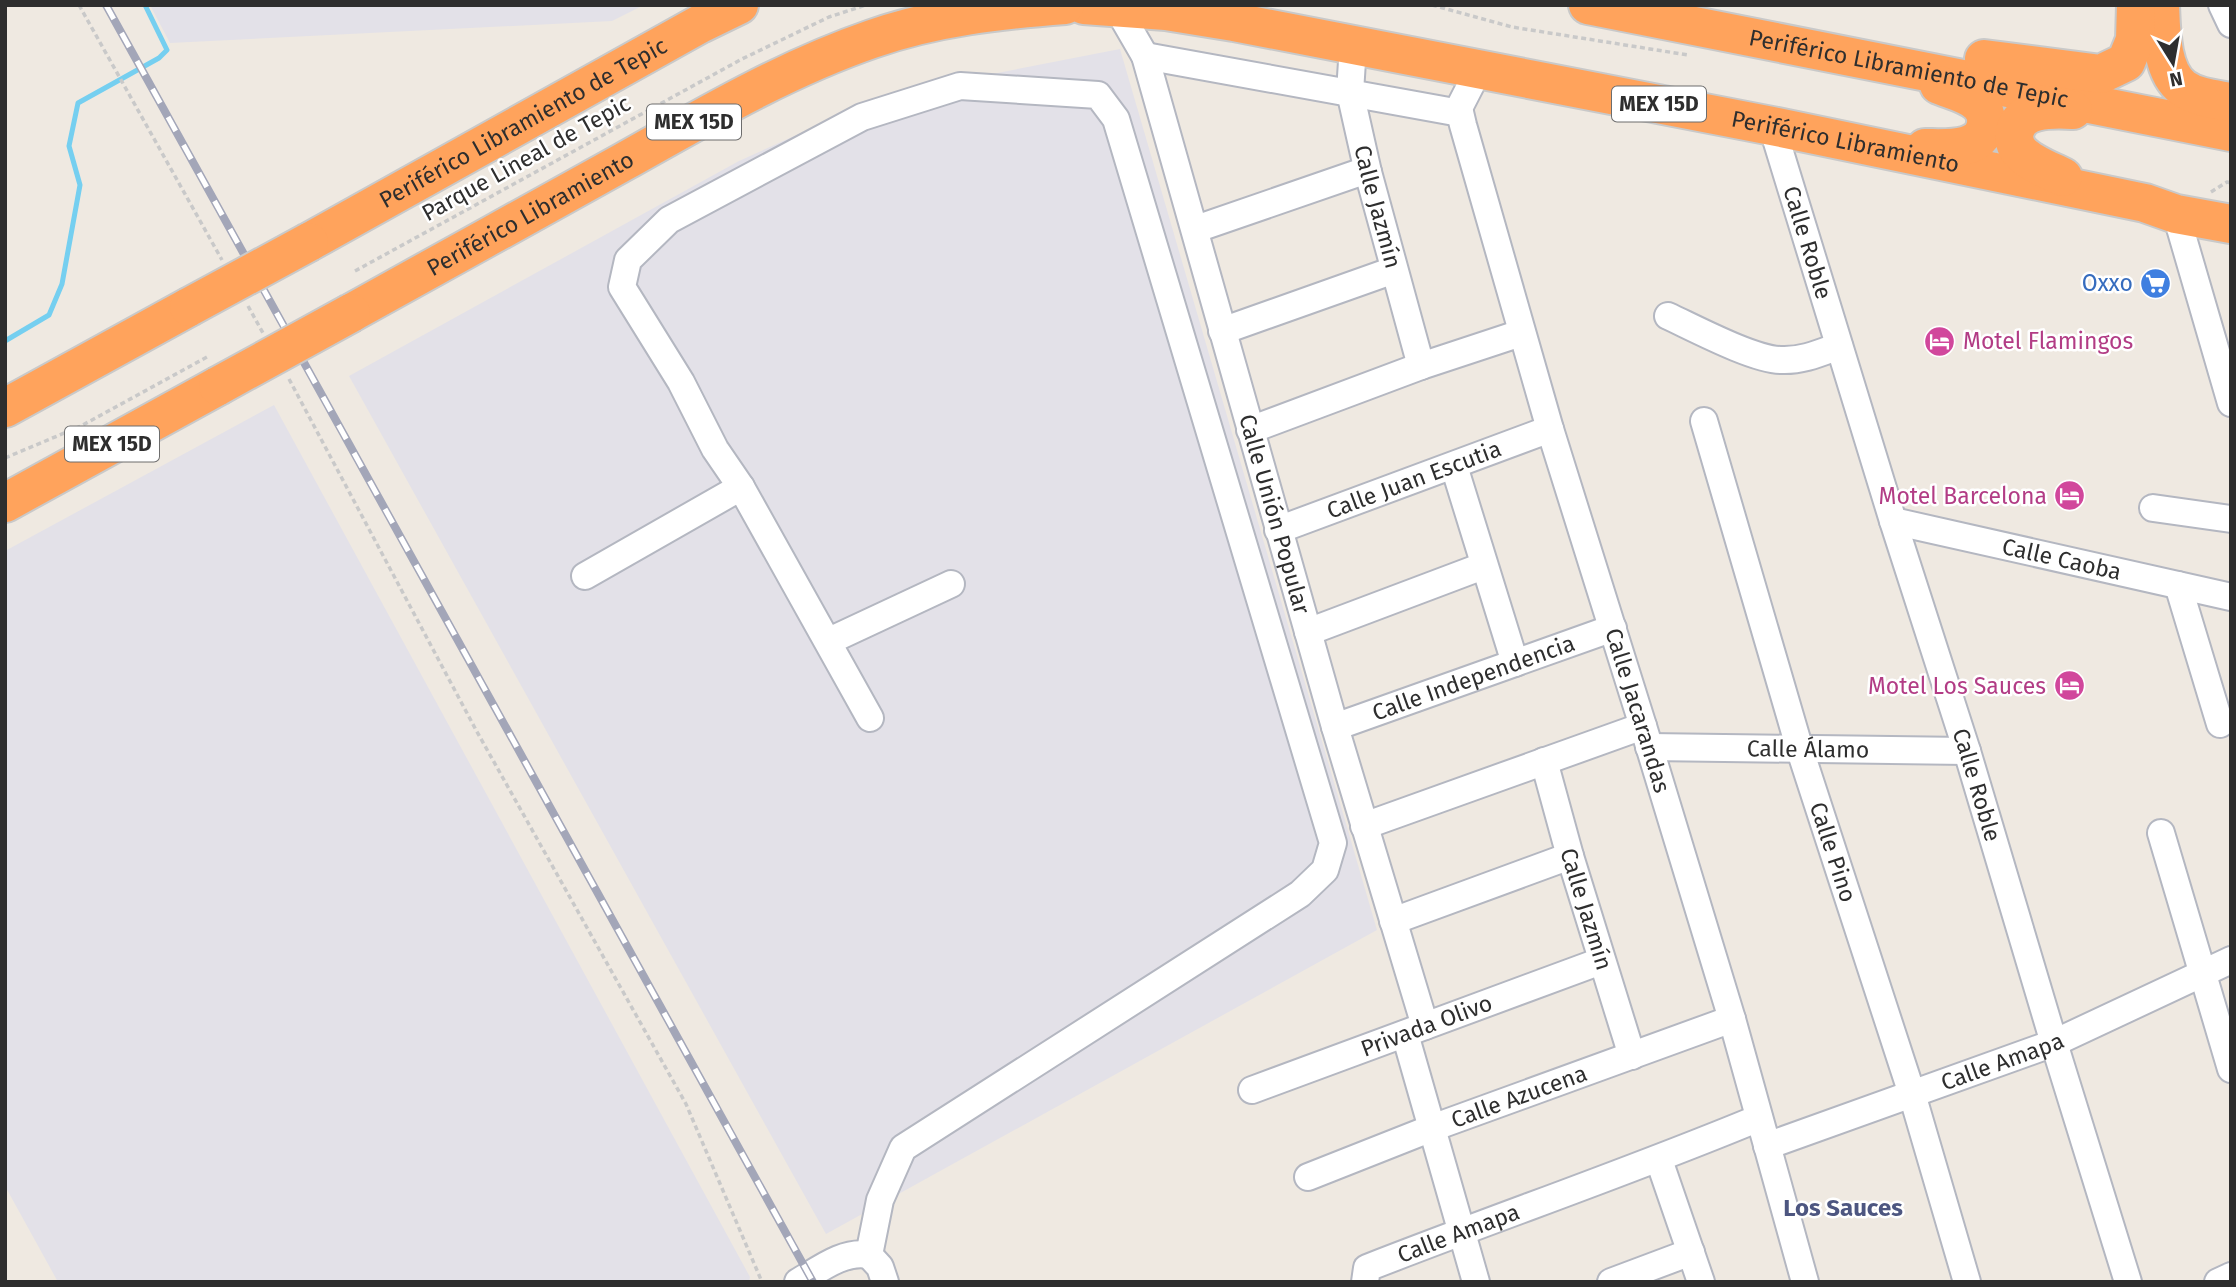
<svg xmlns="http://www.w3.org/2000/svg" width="2236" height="1287" font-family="'Fira Sans',sans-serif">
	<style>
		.industrial { fill: #e3e1e8 }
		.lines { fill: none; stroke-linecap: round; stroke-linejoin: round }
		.stream { stroke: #75cff0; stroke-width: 5 }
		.minor-casing { stroke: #b4b7c1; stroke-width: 30 }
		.highway-casing { stroke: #c9c9c9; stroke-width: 42 }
		.path { stroke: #c9c9c9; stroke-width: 3.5; stroke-dasharray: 5 3.5; stroke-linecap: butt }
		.minor { stroke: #fff; stroke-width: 26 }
		.highway { stroke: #ffa35c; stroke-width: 38 }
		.rail-casing { stroke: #a3a6b8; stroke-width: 8 }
		.rail { stroke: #fff; stroke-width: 5; stroke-dasharray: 16; stroke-linecap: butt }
		.highway-bridge-casing { stroke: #c9c9c9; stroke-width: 42; stroke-linecap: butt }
		.highway-bridge { stroke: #ffa35c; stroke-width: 38 }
		.labels { text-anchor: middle; stroke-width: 5; stroke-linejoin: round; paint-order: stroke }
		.shield { fill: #fff; stroke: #6d6d6d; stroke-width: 2 }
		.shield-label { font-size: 21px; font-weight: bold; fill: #2e2e2e }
		.street-label { font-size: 23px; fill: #2e2e2e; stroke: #fff }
		.shop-label { font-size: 23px; fill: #366cbe; stroke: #fff; text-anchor: end }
		.hotel-label { font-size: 23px; fill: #b23c85; stroke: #fff; text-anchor: end }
		.neighbourhood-label { font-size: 24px; font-weight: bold; fill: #4d5680; stroke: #fff }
	</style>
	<rect width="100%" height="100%" fill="#efe9e1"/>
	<path class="industrial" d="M150,5h494l-32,16 -442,22z
		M1120,49l257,881 -551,304 -477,-858 390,-215 146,-66z
		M274,405l476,872 -1,5h-691l-53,-96v-635z"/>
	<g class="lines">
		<path class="stream" d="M5,341l44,-26 13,-31 18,-99 -11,-39 9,-43 81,-45 8,-8 -22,-45"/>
		<defs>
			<g id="minor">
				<path d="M2222,5l9,19"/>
				<path id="s1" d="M1116,6l29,50 190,671 90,299"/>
				<path id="s2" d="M1353,46l-3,46 18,80 53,194"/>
				<path d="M1145,56l315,57"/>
				<path id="s3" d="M1478,71l-19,37 4,17 87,304 93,297 89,293 73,263"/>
				<path id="s4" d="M1772,126l121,395 74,230 87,292 74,239"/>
				<path d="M2176,214l55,189"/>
				<path d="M1196,229l168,-58 4,1"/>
				<path d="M1668,316c26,12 86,44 113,44 21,1 39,-7 58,-14"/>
				<path d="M1222,331l172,-61"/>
				<path id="s5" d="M1704,421l96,329 112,344 55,188"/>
				<path d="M1250,430l171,-64 100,-33"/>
				<path d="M1454,466l61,197"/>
				<path d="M2153,508l78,11"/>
				<path id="s6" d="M1893,521l338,76"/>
				<path id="s7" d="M1278,530l272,-101"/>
				<path d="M585,576l156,-89"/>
				<path d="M2178,585l42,139"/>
				<path d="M1308,632l175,-66"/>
				<path d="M829,641l122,-57"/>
				<path id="s8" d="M1335,727l278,-99"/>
				<path id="s9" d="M1649,747l318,4"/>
				<path id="s10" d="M1544,761l26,95 62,200"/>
				<path d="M1364,826l279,-100"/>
				<path d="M2161,833l70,236"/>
				<path d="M1393,921l177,-65"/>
				<path d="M1405,1034l71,248"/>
				<path id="s11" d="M1252,1090l349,-129"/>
				<path id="s12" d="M1767,1146l287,-103 177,-83"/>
				<path d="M1659,1160l42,122"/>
				<path id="s13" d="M1308,1177l124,-49 300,-109"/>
				<path d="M869,1255l11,-55 23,-52 397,-254 25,-24 8,-27 -217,-724 -18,-24 -138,-9 -98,31 -193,103 -41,40 -6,27 59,95 34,67 26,38 129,231"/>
				<path d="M869,1255l11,12 5,15"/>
				<path d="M798,1282c22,-13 46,-32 71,-27"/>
				<path id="s14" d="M1365,1282l2,-14c130,-51 262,-96 392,-150"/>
				<path d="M1611,1282l80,-30"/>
				<path d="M2218,1282l13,-6"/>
			</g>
			<g id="highway">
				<path id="s15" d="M1084,5l82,6 68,11 538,104 373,77 31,11 55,10"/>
				<path id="s16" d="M1588,5l643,127"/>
				<path d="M2160,5c1,25 1,67 23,83 14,10 32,11 48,14"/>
				<path d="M1984,59l117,15 25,-12 9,-22 1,-35"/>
				<path d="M1925,148c21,0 57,4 61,-24 1,-7 -2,-15 -7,-20 -10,-10 -28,-14 -40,-19"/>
				<path d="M2063,177c-14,-7 -32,-13 -43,-25 -5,-6 -7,-14 -5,-21 6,-24 39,-22 58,-21"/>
				<path id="s17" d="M309,242l391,-218 39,-19"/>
				<path id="s18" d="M351,313c91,-51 183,-101 274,-152 80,-45 160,-92 247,-122 62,-22 128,-29 193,-34"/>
				<path d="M5,408l184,-101"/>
				<path d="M5,503l213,-117"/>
			</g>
		</defs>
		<use href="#minor" class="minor-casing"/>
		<use href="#highway" class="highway-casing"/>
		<path class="path" d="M79,5l143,255
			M1432,5l80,22 176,28
			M2211,192l16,-10 4,1
			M355,271l387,-212 87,-42 37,-12
			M248,306l15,27
			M289,379l187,351 210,374 76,178
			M5,458l76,-32 126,-69"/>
		<use href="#minor" class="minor"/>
		<use href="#highway" class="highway"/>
		<defs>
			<path id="rail" d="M106,5l707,1277"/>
		</defs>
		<use href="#rail" class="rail-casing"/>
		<use href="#rail" class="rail"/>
		<defs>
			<path id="highway-bridge" d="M189,307l120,-65
				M218,386l133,-73"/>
		</defs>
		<use href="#highway-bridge" class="highway-bridge-casing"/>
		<use href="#highway-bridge" class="highway-bridge"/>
	</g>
	<defs>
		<symbol id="supermarket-disc" viewBox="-11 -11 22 22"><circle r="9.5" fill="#3f7fe0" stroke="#fff"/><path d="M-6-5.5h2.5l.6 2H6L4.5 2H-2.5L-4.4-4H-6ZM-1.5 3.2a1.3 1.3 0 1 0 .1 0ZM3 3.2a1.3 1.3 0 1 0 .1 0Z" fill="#fff"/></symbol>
		<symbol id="hotel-disc" viewBox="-11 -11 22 22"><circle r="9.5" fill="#d1479c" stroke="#fff"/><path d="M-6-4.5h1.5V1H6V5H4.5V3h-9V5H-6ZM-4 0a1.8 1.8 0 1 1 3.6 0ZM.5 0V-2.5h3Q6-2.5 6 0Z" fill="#fff"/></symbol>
	</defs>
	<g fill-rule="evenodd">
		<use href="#supermarket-disc" x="2138" y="266" width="35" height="35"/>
		<use href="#hotel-disc" x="1922" y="324" width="35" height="35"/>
		<use href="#hotel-disc" x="2052" y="478" width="35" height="35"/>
		<use href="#hotel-disc" x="2052" y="668" width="35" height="35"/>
	</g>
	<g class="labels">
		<g class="shield">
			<rect x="1612" y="86.5" width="94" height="35" rx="5"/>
			<rect x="647" y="104.5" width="94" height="35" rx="5"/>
			<rect x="65" y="426.5" width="94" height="35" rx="5"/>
		</g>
		<g class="shield-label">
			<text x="1659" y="111">MEX 15D</text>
			<text x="694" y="129">MEX 15D</text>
			<text x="112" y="451">MEX 15D</text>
		</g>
		<g class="street-label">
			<text dy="8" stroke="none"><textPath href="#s16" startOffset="327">Periférico Libramiento de Tepic</textPath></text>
			<text dy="8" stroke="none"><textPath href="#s17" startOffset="245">Periférico Libramiento de Tepic</textPath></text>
			<text dy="8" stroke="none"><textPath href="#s15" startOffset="774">Periférico Libramiento</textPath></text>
			<text transform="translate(526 158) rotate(-29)" y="8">Parque Lineal de Tepic</text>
			<text dy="8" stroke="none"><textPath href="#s2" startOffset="164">Calle Jazmín</textPath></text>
			<text dy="8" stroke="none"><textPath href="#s18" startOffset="205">Periférico Libramiento</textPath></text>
			<text dy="8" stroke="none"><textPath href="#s4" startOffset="122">Calle Roble</textPath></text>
			<text dy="8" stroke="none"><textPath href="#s7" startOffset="145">Calle Juan Escutia</textPath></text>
			<text dy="8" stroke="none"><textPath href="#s1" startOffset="534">Calle Unión Popular</textPath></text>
			<text dy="8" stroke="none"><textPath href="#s6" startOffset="173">Calle Caoba</textPath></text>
			<text dy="8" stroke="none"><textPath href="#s8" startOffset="147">Calle Independencia</textPath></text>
			<text dy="8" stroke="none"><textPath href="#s3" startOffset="670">Calle Jacarandas</textPath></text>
			<text dy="8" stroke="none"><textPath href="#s9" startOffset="159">Calle Álamo</textPath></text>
			<text dy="8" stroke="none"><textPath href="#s4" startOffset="690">Calle Roble</textPath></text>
			<text dy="8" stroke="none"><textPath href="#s5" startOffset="450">Calle Pino</textPath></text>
			<text dy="8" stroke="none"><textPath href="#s10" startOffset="154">Calle Jazmín</textPath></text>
			<text dy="8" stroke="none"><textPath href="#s11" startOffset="186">Privada Olivo</textPath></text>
			<text dy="8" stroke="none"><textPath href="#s12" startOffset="250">Calle Amapa</textPath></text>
			<text dy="8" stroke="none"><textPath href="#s13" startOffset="226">Calle Azucena</textPath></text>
			<text dy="8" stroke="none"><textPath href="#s14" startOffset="112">Calle Amapa</textPath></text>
		</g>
		<g class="shop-label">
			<text x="2133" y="291">Oxxo</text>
		</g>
		<g class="hotel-label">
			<text x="1963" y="349" text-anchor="start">Motel Flamingos</text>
			<text x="2047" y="504">Motel Barcelona</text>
			<text x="2046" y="694">Motel Los Sauces</text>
		</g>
		<g class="neighbourhood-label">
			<text x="1843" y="1216">Los Sauces</text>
		</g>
	</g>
	<rect width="2236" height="1287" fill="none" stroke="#2e2e2e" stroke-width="14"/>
	<g transform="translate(2173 63) rotate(169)" stroke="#ffffff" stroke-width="5" paint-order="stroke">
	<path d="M0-5L12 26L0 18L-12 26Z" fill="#2e2e2e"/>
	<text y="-10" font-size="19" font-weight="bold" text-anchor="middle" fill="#2e2e2e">N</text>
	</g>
</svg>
